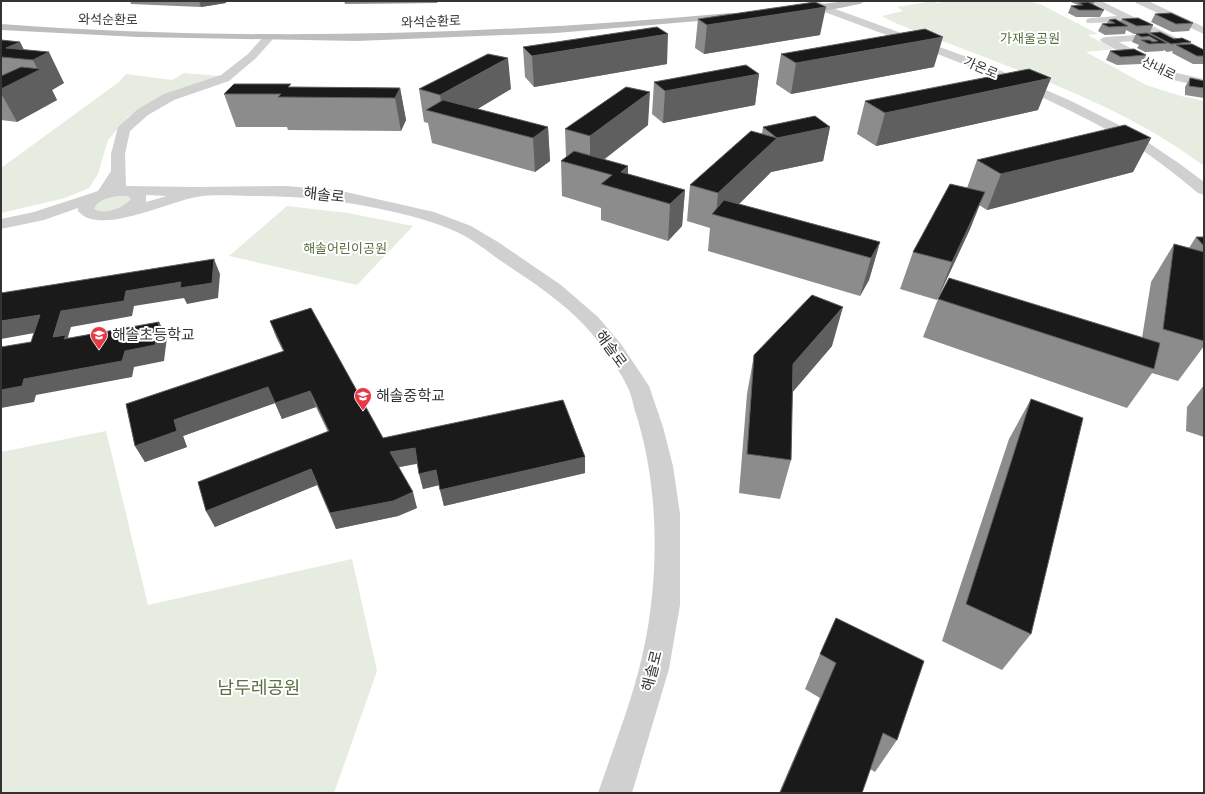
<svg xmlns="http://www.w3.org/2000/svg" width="1205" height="794" font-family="Figtree,'Noto Sans KR',sans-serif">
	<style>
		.green { fill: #e6ecdf }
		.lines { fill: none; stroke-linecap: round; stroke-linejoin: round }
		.street { fill: #d0d0d0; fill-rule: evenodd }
		.secondary { fill: #bdbdbd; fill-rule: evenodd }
		.wall { fill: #8c8c8c }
		.shaded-wall { fill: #5f5f5f }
		.building { fill: #1a1a1a; stroke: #5f5f5f }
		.labels { text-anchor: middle; stroke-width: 4; stroke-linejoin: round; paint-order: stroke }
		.far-street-label { font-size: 13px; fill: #333; stroke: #fff }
		.far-park-label { font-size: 13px; fill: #56703f; stroke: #fff }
		.street-label { font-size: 15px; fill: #333; stroke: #fff }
		.poi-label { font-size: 15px; fill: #333; stroke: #fff; text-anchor: start }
		.near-park-label { font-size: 18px; fill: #56703f; stroke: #fff }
	</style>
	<rect width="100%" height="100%" fill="#fff"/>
	<path class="green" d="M933,1l5,2 8,-2h83l13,4 56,29 -10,1 26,14 -28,3 60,33 35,11 23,5v65c-65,-49 -141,-79 -217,-108 -23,-9 -46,-17 -69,-26 -12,-5 -25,-9 -36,-16l21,-5 -6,-4z
		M184,73l37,3 -73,29 -20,12 -20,23 -10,34 -9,14 -24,10 -64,15v-45l118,-86 7,-8 46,6z
		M111,195l19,1 2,4c-13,8 -23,15 -39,9l1,-4z
		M287,206l61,7 65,13 -56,59 -128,-29z
		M106,431l42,174 204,-46 25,112 -43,122h-333v-341z"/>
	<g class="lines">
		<path class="street" d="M806,1h12l9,5 151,55 91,39 62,31 49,33 24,18v13l-6,-2c-24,-20 -50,-41 -78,-56 -95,-54 -199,-89 -301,-127z
			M1088,1h13l103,50v7l-41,-19 -44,3 58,31 27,6v8l-35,-8 -67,-37 -2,-2 2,-2 4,-1 45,-3 -23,-12 -41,1 -1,-2 1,-2 4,-1 26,-2z
			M1135,1h13l56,26v7l-68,-31z
			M269,34l6,3 -2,2 -17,19 -27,23 -55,19 -26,15 -18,16 -5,23 1,32 70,1 90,-1 51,4 97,22 37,14 27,16 63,43 37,32 23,27 28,42 14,41 10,39 7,48v91l-11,64 -37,124h-34c14,-41 30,-82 41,-124 21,-79 22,-180 -4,-258 -2,-8 -4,-18 -8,-25 -10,-21 -27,-43 -42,-60 -25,-27 -57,-47 -87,-67 -12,-9 -25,-19 -39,-26 -21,-10 -43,-16 -65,-21 -50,-12 -93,-16 -145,-16 -16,0 -36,-2 -52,1 -28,4 -98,40 -119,14v-3l-34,12 -43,9v-10l33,-7 64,-21 13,-20v-17l7,-27 20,-18 26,-15 57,-19 27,-21 17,-19zM146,195l21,1 -21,6zM118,196h10l3,3c-8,9 -25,16 -37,10 3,-9 16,-12 24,-13z"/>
		<path class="secondary" d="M844,1h21l-5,3c-12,2 -62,14 -69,6 3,-4 44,-7 53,-9z
			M730,13l4,1 1,2 -1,2 -178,15 -199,8 -219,-4 -137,-7v-6c243,18 487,11 729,-11z"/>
	</g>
	<path class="wall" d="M130,1h96v2l-25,4 -70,-3z
		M344,1h94l-1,2 -92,1z
		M1069,1h26l-2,4 11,5 -4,7h-24l-8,-4 3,-7 7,-1z
		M1155,14l38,9 -4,8 -17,1 -21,-10z
		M698,19l122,16 -116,19 -9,-6z
		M1122,19l31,6 -3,8 41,9 -1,2 14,6v14h-11l-21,-11 1,-2 -6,1 -3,-2 -1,1 -18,1 -8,-4 2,-3 -7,-3 4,-8h-2l-8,-4 -1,4 -20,1 -7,-4 4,-7 5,-1 2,-3 11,2z
		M1,40l19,2 4,8 40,33 -12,7 5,10 -40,22 -16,-2z
		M523,47l144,17 -133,23 -9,-10z
		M1110,51l36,4 -5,9 -24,1 -11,-5z
		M781,54l153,13 -143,27 -15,-10z
		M759,74l-4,31 -92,18 -11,-9 2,-32z
		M1190,78l14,3v17l-19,-3v-8z
		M291,87l109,1 6,32 -5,11 -113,-1 -1,-3h-51l-12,-33z
		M419,89h92l-34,20 71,18 2,34 -15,11 -103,-29 -4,-20 -4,-1z
		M865,101l173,9 -162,36 -19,-12z
		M648,125l-44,34 24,15 57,16 -3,36 -14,15 -67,-21v-12l-39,-12 -1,-35 5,-4 -1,-28z
		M763,127h67l-7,34 -52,11 -32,32 141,38 -11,38 -9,16 -152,-45 2,-23 -23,-7 3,-36 72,-51z
		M1151,138l-18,34 -146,38 -8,-5 -9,24 -33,71 -37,-11 13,-37 54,-64 10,-28z
		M1196,237h8v109l-26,35 -26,-8 -25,35 -204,-71 15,-38 204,39 9,-56 23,-38 15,4z
		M270,321l113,117 202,19v16l-141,33 -5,-21 -16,4 -6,-25 -18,3 18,41 -19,8 -62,13 -19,-44 -102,42 -9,-16 122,-79 -12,-25 -34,12 -7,-16 -92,33 4,11 -42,15 -10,-16 148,-95 -7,-14z
		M832,346l-40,47 -1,67 -11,39 -41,-6 8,-99 7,-39z
		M1204,385v52l-18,-6 1,-24z
		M1031,399v235l-29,36 -60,-29 67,-202z
		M836,618l61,122 -22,32 -5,-3 -8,24h-83l41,-95 -15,-9 15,-35z"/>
	<path class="shaded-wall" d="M199,1h27v2l-25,4z
		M826,7l-6,28 -116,19 3,-29z
		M668,34l-1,30 -133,23 -2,-31z
		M943,37l-9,30 -143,27 5,-31z
		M20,42l9,18 -23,-12z
		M49,52l15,31 -12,7 5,10 -40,22 -16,-29v-4l37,-19 -5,-10z
		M508,58l3,31 -50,30 -18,-5 -3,-19z
		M759,74l-4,31 -92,18 2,-32z
		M1051,78l-13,32 -162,36 9,-33z
		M400,88l6,32 -5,11 -6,-33z
		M650,92l-2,33 -56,44h-2v-33z
		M548,127l2,34 -15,11 -2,-34z
		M830,127l-7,34 -52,11 -46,46 -9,-3 2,-22 59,-55z
		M1151,138l-18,34 -146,38 14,-36z
		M628,166v26l-7,-20z
		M685,190l-3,36 -14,15 2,-37z
		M985,192l-15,37 -33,71 15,-38z
		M880,242l-11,38 -9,16 11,-38z
		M214,259l6,15 -2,24 -31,6 -3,-6 -50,8 -2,10 -61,11 -3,10 8,13 -23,-13 8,-26 65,-20z
		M843,307l-11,39 -49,57 10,-39z
		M40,315l11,15 -50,9v-18z
		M159,322l8,15 -3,24 -30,6 -2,10 -96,18 -2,7 -33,6v-18l23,-11 101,-28z
		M268,387l7,16 -92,33 4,11 -42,15 -10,-16 39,-26z
		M310,391l6,16 -34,12 -7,-16z
		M415,448l4,15 -24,5 -5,-16z
		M585,457v16l-141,33 -4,-16z
		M311,469l6,16 -102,42 -9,-16z
		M436,470l4,15 -17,4 -4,-15z
		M413,492l4,16 -19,8 -62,13 -6,-16z"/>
	<path class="building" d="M815,2l11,5 -119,18 -9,-6z
		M1088,2l16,8h-25l-8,-4 12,-1 -4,-2z
		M1171,13l22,10 -17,1 -21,-10z
		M1138,18l15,7 -16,1 -15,-7z
		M1115,19l13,7 -19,1 -7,-3 13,-1 -6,-3z
		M657,27l11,7 -136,22 -9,-9z
		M925,29l18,8 -147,26 -15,-9z
		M1160,32l14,7 8,-1 9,4 -20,2 -21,-11z
		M1147,33l20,10 -18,1 -8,-4h8l4,2 5,-1 -9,-5 -7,1 -6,-3z
		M1,40l19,2 -14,6 43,4 -16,8 -32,-3z
		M1192,44l12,6v6h-7l-21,-11z
		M1134,49l12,6 -25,2 -11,-6z
		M488,54l20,4 -68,37 -21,-6z
		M746,65l13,9 -94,17 -11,-9z
		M21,67l20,2 -40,20v-13z
		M1029,69l22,9 -166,35 -20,-12z
		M1190,78l14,3v7l-15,-2z
		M234,84h57l-3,3 112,1 -5,10 -117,-1 3,-3h-57z
		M626,87l24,5 -60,44 -25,-7z
		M443,100l105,27 -15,11 -107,-28z
		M815,116l15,11 -53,11 -14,-11z
		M1125,125l26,13 -150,36 -24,-14z
		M751,131l26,7 -59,55 -28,-8z
		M574,151l54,15 -7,6 64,18 -15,14 -69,-20 11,-9 -51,-14z
		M950,184l35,8 -33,70 -39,-10z
		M724,200l156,42 -9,16 -159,-44z
		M1196,237h8v9z
		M1174,244l30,8v89l-41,-12z
		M214,259l-2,24 -32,5 1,-6 -55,9 -2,10 -63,10 -8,26 13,-2 -2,4 95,-17 -4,23 -30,6 -3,10 -98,18 -2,7 -21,4v-43l30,-5 9,-27 -39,6v-28z
		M949,278l211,65 -6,26 -216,-70z
		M812,295l31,12 -50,57 -2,96 -44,-6 7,-99z
		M311,308l72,130 180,-38 22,57 -145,33 -4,-20 -17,4 -4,-26 -25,4 23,40 -20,9 -63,12 -19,-44 -105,42 -8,-29 131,-51 -19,-40 -35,12 -7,-16 -94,33 3,11 -42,15 -9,-42 158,-53 -14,-30z
		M1031,399l52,19 -52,216 -65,-30z
		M836,618l88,43 -27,79 -14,-7 -21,60h-82l56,-130 -16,-9z"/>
	<defs>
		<symbol id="school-pin" viewBox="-11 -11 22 30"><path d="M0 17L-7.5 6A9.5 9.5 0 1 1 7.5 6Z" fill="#e63946" stroke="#fff"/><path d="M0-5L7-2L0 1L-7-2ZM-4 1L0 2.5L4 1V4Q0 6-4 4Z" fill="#fff"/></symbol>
	</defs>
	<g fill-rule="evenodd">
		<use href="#school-pin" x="89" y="325" width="20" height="27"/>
		<use href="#school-pin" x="353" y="386" width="20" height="27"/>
	</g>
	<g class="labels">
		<g class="far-street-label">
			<text transform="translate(108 19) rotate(1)" y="5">와석순환로</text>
			<text transform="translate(431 21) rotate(-2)" y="5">와석순환로</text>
			<text transform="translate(981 67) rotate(23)" y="5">가온로</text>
			<text transform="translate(1159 68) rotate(26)" y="5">산내로</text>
		</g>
		<g class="far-park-label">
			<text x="1030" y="43">가재울공원</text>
			<text x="345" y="253">해솔어린이공원</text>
		</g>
		<g class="street-label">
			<text transform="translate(324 195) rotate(6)" y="5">해솔로</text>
			<text transform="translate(611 349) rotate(54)" y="5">해솔로</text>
			<text transform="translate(652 671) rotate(-76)" y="5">해솔로</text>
		</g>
		<g class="poi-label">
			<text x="112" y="340">해솔초등학교</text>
			<text x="376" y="401">해솔중학교</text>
		</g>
		<g class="near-park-label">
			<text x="259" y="694">남두레공원</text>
		</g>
	</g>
	<rect width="1205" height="794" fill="none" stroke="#333333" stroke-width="4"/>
</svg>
